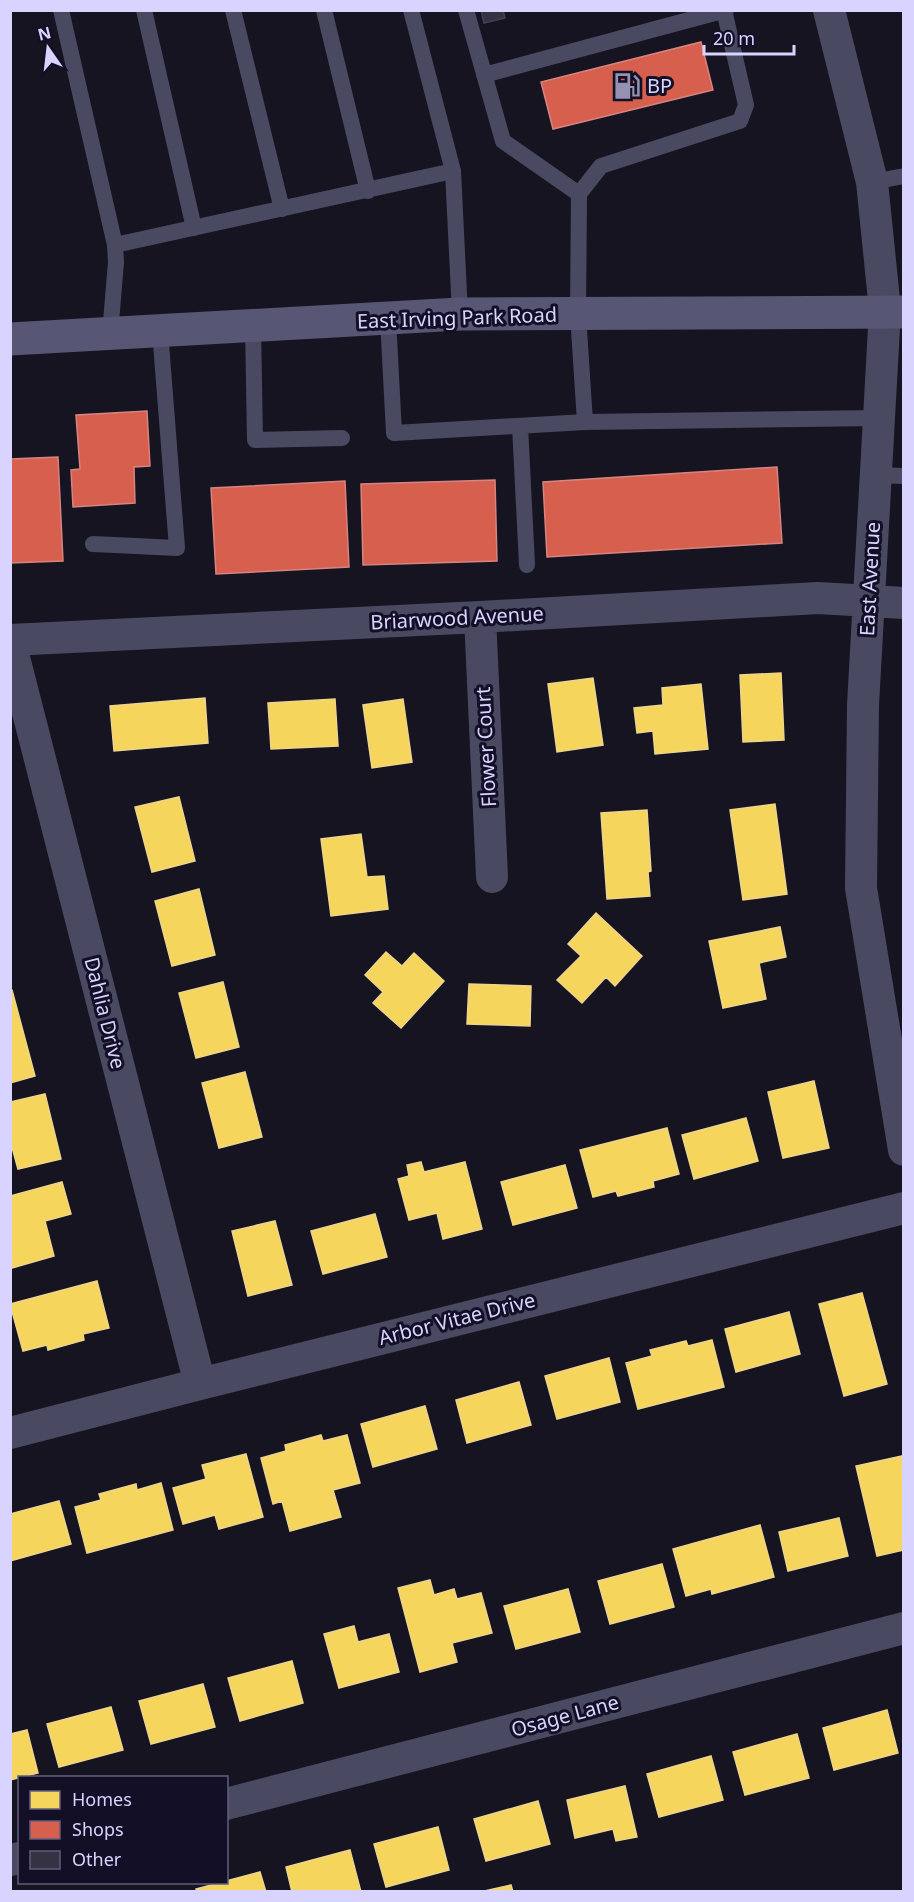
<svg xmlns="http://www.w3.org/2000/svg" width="914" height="1902" font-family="'Noto Sans',sans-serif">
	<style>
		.homes { fill: #f6d55c; stroke: #edd58d; stroke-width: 1.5 }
		.shops { fill: #d6604d; stroke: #d78382; stroke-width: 1.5 }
		.building { fill: #343243; stroke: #433f54; stroke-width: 1.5 }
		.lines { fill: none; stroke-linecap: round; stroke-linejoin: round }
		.service { stroke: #4a4962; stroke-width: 16 }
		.minor { stroke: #4a4962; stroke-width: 32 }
		.secondary { stroke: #575674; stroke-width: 33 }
		.labels { text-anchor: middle; stroke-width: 6; stroke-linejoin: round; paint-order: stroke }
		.poi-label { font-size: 20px; fill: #d9d4ff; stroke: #130f26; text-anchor: start }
		.street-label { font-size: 20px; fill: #d9d4ff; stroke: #130f26 }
	</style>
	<rect width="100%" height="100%" fill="#161421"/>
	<path class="homes" d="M781,673l3,67 -41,2 -3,-67z
		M593,678l10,67 -46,7 -9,-68z
		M701,684l7,65 -53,5 -2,-23 -16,2 -3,-25 29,-3 -1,-17z
		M205,698l3,45 -94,8 -4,-45z
		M335,699l3,47 -67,3 -3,-46z
		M403,699l9,63 -40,6 -9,-63z
		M179,797l16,64 -43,11 -17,-65z
		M775,804l12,90 -44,6 -13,-90z
		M647,810l4,61 -3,1 2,24 -43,3 -6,-86z
		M361,834l6,43 17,-1 4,33 -57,7 -10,-77z
		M199,889l16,66 -43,11 -17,-65z
		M596,913l46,43 -27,30 -9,-9 -24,26 -25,-23 24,-24 -13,-12z
		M780,927l6,30 -27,6 7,36 -43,9 -14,-67z
		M386,952l16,14 12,-13 30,28 -43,47 -28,-25 10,-11 -18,-17z
		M223,982l16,65 -43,11 -17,-65z
		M469,984l62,2 -1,40 -63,-2z
		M10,990h2l23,86 -25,7z
		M245,1072l17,65 -43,11 -17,-65z
		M814,1081l15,67 -46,10 -15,-66z
		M45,1094l16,65 -43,10 -8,-29v-38z
		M746,1118l12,43 -64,18 -12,-44z
		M667,1128l12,46 -26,7 1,6 -36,9 -2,-5 -23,6 -13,-47z
		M421,1162l3,10 41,-10 17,67 -39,10 -6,-26 -28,7 -11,-41 11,-3 -2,-11z
		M565,1165l12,43 -64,17 -12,-43z
		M62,1182l9,32 -26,7 9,35 -42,12 -2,-72z
		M375,1214l12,43 -64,17 -12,-43z
		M275,1221l17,64 -44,11 -16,-65z
		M97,1281l12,47 -26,6 1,6 -36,10 -1,-5 -24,6 -13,-47z
		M862,1293l25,91 -43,12 -25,-92z
		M789,1312l11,42 -64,18 -11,-43z
		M712,1340l12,47 -86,22 -12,-46 26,-7 -2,-6 36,-9 2,5z
		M609,1358l11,44 -63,17 -12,-43z
		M519,1382l12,43 -64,18 -11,-43z
		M425,1406l12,43 -64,18 -12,-43z
		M321,1435l2,6 24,-6 13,48 -27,7 8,27 -51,14 -8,-30 -9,3 -12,-46 25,-7 -1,-6z
		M246,1454l17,63 -44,12 -4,-14 -32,9 -10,-36 33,-9 -4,-14z
		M902,1456l2,94 -27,6 -21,-90z
		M161,1483l12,47 -86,23 -12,-46 26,-7 -2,-6 37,-10 1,6z
		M59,1501l12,43 -61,17v-47z
		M839,1518l9,38 -60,15 -9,-39z
		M760,1525l14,52 -62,17 -1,-5 -25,7 -13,-47z
		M662,1564l12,43 -64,17 -12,-43z
		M430,1580l4,15 20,-6 3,10 24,-6 11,40 -40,10 5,19 -37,10 -22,-84z
		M568,1589l12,43 -64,17 -12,-43z
		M354,1626l4,16 31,-8 10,38 -60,16 -15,-54z
		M292,1661l11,42 -63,18 -12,-43z
		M203,1684l12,43 -64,17 -12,-43z
		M111,1707l12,43 -64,17 -12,-43z
		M887,1710l11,43 -64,17 -11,-42z
		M27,1730l11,43 -28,7v-46z
		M797,1734l12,44 -64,17 -12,-43z
		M711,1756l12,44 -64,17 -12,-43z
		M625,1786l12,51 -21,4 -3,-12 -38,9 -8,-38z
		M538,1801l12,43 -64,17 -12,-42z
		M438,1827l11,43 -63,17 -12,-43z
		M350,1850l11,42h-69l-6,-25z
		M260,1872l6,20h-69l-1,-3z
		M511,1885l2,7h-33z"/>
	<path class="shops" d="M701,42l12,48 -160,39 -12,-47z
		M147,411l3,55 -16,1 1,36 -62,4 -2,-37 9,-1 -4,-54z
		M58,457l5,104 -53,2v-104z
		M777,467l5,76 -235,14 -4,-75z
		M495,480l2,81 -134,4 -2,-81z
		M345,481l4,86 -133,7 -5,-86z"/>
	<path class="building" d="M481,10h22l2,8 -21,5z"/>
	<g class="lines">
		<path class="service" d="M61,10l54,235 1,17 -6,72
			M144,10l50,218
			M233,10l49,199
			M324,10l44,181
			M411,10l42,161 7,143
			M466,10l37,131 76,53 -1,120 7,108 294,-4
			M484,75l242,-65
			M872,182l32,-6
			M579,194l22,-28 139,-45 6,-16 -22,-95
			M115,245l338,-74
			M388,319l6,114 191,-11
			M253,326l2,114 87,-2
			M520,426l7,139
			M876,475l28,1
			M93,544l84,4 -17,-217"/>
		<path class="minor" d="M829,10l43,172 13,128 -22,395 -2,183 43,262
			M480,617l12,260
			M10,640l470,-23 338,-19 86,5
			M10,642l190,742
			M10,1433l190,-49 704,-176
			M226,1804l678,-176
			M10,1860l10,-2"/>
		<path class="secondary" d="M10,339l450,-25 444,-2"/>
	</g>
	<defs>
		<symbol id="fuel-bare" viewBox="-9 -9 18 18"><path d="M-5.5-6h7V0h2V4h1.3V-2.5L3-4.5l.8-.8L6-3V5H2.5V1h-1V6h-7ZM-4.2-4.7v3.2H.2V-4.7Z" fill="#9591b1" stroke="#130f26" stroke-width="2.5" paint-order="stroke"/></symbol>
	</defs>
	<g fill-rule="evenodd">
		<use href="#fuel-bare" x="608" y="67" width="38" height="38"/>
	</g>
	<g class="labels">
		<g class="poi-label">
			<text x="647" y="93">BP</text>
		</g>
		<g class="street-label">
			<text transform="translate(457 318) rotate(-2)" y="7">East Irving Park Road</text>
			<text transform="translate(870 579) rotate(-87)" y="7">East Avenue</text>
			<text transform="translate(457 618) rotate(-3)" y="7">Briarwood Avenue</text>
			<text transform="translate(486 747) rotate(-93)" y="7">Flower Court</text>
			<text transform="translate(105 1013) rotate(76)" y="7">Dahlia Drive</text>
			<text transform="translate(457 1319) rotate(-14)" y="7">Arbor Vitae Drive</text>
			<text transform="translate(565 1716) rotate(-15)" y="7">Osage Lane</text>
		</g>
	</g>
	<rect width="914" height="1902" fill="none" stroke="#d9d4ff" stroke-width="24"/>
	<rect x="18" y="1776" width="210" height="108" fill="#130f26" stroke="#625e7d" stroke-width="1.5"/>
	<rect x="30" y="1791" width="30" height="18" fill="#f6d55c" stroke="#625e7d" stroke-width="1.5"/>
	<text x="72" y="1806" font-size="18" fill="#d9d4ff">Homes</text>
	<rect x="30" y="1821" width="30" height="18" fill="#d6604d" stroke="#625e7d" stroke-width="1.5"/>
	<text x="72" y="1836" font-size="18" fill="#d9d4ff">Shops</text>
	<rect x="30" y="1851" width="30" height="18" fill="#343243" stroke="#625e7d" stroke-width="1.5"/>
	<text x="72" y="1866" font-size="18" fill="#d9d4ff">Other</text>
	<g transform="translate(48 48) rotate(346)" stroke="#130f26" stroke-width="4.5" paint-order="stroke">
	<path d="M0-4.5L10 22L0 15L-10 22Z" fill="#d9d4ff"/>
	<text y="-9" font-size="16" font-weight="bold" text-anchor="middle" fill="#d9d4ff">N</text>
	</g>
	<path d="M704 45v9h90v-9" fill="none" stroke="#d9d4ff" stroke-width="3"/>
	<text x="713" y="45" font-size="18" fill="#d9d4ff" stroke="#130f26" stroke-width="4.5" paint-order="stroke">20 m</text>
</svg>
